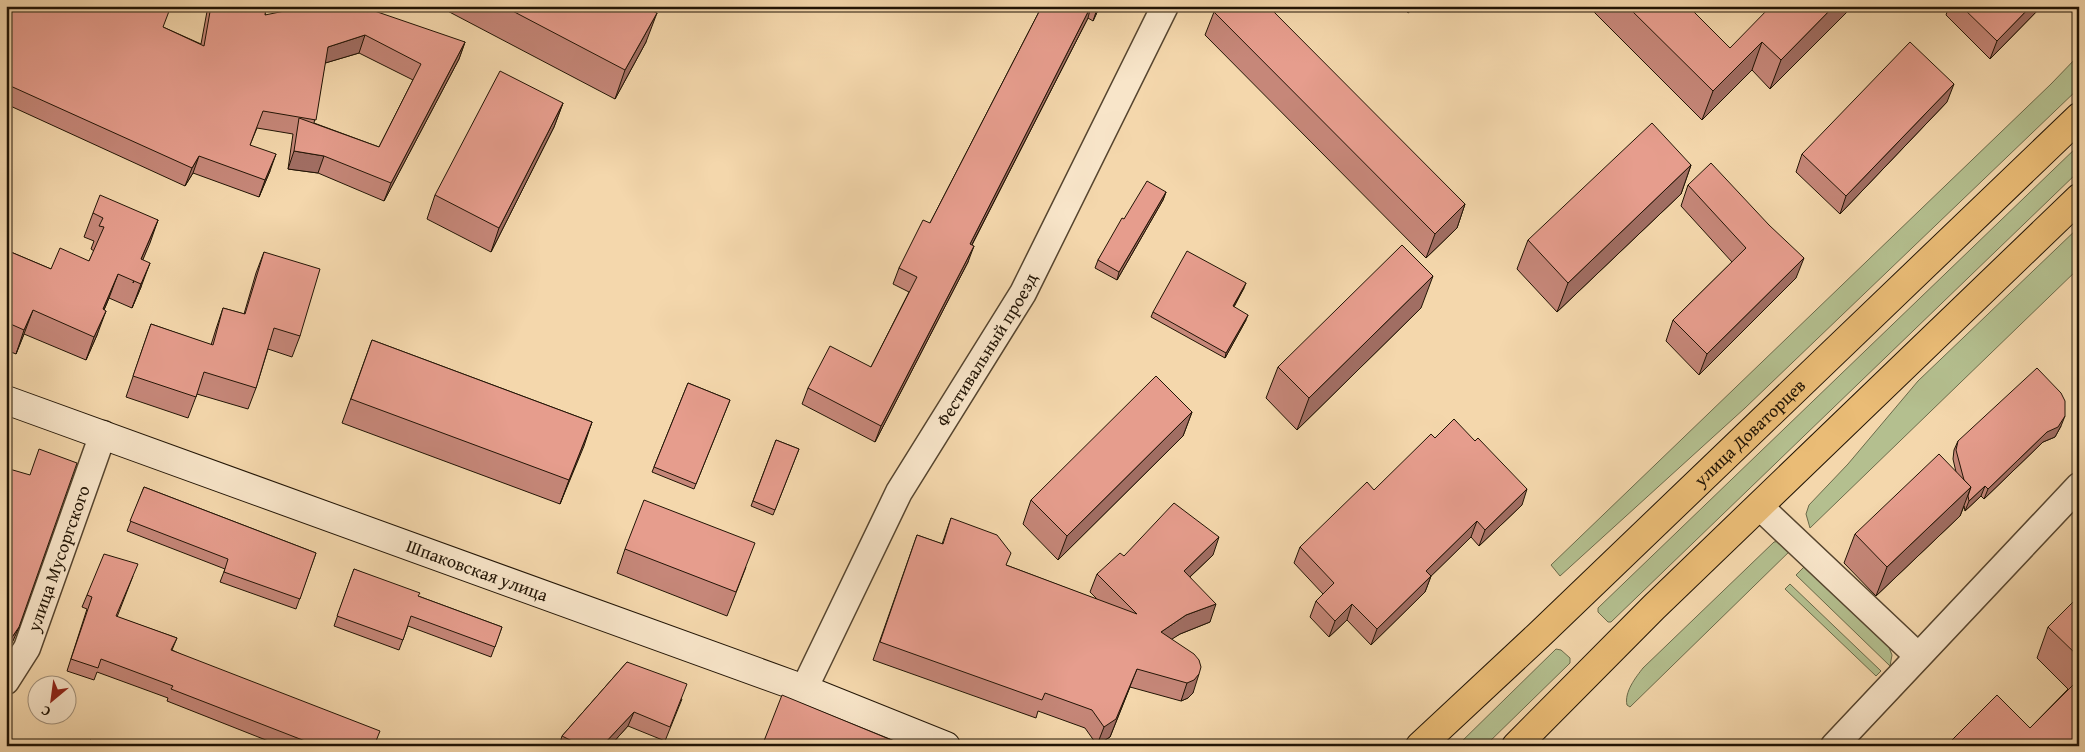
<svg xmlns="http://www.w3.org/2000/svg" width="2085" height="752" font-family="'Gentium Book Plus',serif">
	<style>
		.green { fill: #b4bf8f; stroke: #6a6a4a }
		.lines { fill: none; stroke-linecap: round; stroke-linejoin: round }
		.minor-casing { stroke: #56452f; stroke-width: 29 }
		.secondary-casing { stroke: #211405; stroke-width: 30 }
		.primary-casing { stroke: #211405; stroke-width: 30 }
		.minor { stroke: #f8e5c9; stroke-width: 26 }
		.secondary { stroke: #f8e5c9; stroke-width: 28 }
		.primary { stroke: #eabc76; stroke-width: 28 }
		.wall { fill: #c68779; stroke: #211405; fill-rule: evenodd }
		.shaded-wall { fill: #a16e63; stroke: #211405 }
		.building { fill: #e69d8d; stroke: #211405 }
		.labels { text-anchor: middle; stroke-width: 4.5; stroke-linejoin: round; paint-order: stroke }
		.street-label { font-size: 18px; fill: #211405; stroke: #f8e5c9 }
	</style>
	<rect width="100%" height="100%" fill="#f4d7ac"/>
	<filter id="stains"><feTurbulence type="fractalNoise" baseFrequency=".004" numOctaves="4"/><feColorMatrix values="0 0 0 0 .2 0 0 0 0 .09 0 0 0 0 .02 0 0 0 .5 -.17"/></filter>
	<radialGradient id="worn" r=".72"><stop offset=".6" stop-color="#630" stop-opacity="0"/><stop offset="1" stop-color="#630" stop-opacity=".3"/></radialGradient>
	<path class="green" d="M2079,55v33l-334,320 -185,168 -9,-11 500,-481z
		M2079,145v26l-468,451h-3l-10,-10v-4z
		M2079,227v41l-269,260 -4,-14 3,-9 39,-41 70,-83z
		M1780,541l14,6 -164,160 -3,-2c-3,-13 9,-28 16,-37l131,-126z
		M1806,565l82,80 4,10 -2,11 -94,-91z
		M1790,584l91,87 -5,5 -91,-87z
		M1556,649l5,1 9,8v5l-85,83h-28z"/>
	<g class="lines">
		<defs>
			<g id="minor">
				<path d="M1759,506l159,150"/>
				<path id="s1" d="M6,681l21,-33 76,-214"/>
				<path id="s2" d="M804,689l95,-197 124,-199 142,-287"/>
				<path d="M1834,746l245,-260"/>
			</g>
			<g id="secondary">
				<path id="s3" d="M6,400l798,289 142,57"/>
			</g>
			<g id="primary">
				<path id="s4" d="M1420,746l119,-111 540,-518"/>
				<path d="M1516,746l138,-139 425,-409"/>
			</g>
		</defs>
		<use href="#minor" class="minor-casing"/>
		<use href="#secondary" class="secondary-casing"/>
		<use href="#primary" class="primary-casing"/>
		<use href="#minor" class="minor"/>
		<use href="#secondary" class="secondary"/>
		<use href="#primary" class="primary"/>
	</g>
	<path class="wall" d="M6,6l157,21 38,17 7,-38h58l-1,9 200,27 -6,17 -75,142 -66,-28 -30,-4 5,-35 -36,-6 -7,17 20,26 -11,26 -66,-24 -8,13 -179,-82zM359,53l54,27 -34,67 -65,-24 11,-60z
		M438,6h205l3,36 -31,57z
		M1042,6h58l-7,15 -5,-3 -116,227 -4,17 -93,180 -73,-38 6,-16 63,-21 38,-75 -16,-8 6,-16 31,-45z
		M1401,6h15l-8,7z
		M1588,6h100l42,42 123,-42 -83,83 -18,-19 -50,50z
		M1949,6h93l-52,53 -44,-44z
		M1214,12l251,192 -8,24 -31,30 -221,-223z
		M1947,102l-107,112 -44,-42 6,-18z
		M563,103l-9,24 -63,125 -64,-33 8,-24z
		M1691,165l-10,29 -124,118 -40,-43 11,-29z
		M1688,185l81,40 27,53 -97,97 -33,-34 7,-21 59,-58 -51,-56z
		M1166,192l-3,8 -46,80 -22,-12 3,-8 26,-41z
		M93,213l65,7 -16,40 -1,27 -9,21 -23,-10 -5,12 -7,25 -11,25 -62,-26 -8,20 -10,-4v-100l45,19 38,-8 5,-10 -3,-2 3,-8 -10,-4z
		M264,252l36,84 -8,21 -24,-8 -12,39 -8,21 -51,-15 -9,24 -62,-21 25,-73 60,21 5,-16 7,-21 21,6 12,-41z
		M1244,288l-10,19 12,13 -21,38 -74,-41 2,-5z
		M1421,308l-124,122 -31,-32 12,-31z
		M372,340l220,82 -32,82 -218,-81z
		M688,383l42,17 -36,89 -42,-17z
		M1192,412l-9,24 -125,124 -35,-36 8,-24z
		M2061,426l-6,11 -12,5 -59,57 -3,-3 -16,15 -1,-5 -4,10 -84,80 -32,-33 11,-29 101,-62 -3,-13 1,-9 4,-9z
		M1435,438l87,67 -43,41 -8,-9 -40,39 -6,16 -54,53 -24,-25 -18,17 -19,-20 6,-16 7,-7 -29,-31 6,-16 74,-57z
		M776,440l23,9 -26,66 -22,-9z
		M144,487l172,66 -20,56 -76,-27 5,-13 -98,-38z
		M951,518l55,47 92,35 -8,-8 7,-18 27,-18 89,-1 -23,22 20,45 -30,12 -9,5 22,54 -5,5 -7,3 -51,-14 -20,50 -13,8 -12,-17 -47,-17 -2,7 -163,-58 44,-125 25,9z
		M625,549l121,18 -19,49 -110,-43z
		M354,569l64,27 84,31 -11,30 -83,-31 -9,24 -65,-24z
		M133,576l-16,41 60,21 -5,12 202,96h-93l-114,-45 1,-3 -71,-26 -3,8 -27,-9 20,-62 -5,-2 5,-12z
		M2079,596v150l-49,-18 38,-39 -31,-31 11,-31z
		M627,662l55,37 -17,42 -37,-15 -18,20h-51l3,-10z"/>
	<path class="shaded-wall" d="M1091,6l-3,12 -124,242 6,-16z
		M1098,6h2l-7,15z
		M1411,6h5l-8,7z
		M1834,6h19l-83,83 11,-29z
		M2031,6h11l-52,53 7,-18z
		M657,13l-11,29 -31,57 10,-29z
		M365,35l-6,18 -37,11 6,-17z
		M465,42l-6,17 -75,142 7,-18z
		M1762,42l-10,28 -50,50 11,-29z
		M1954,84l-7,18 -107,112 6,-18z
		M563,103l-9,24 -63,125 8,-24z
		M294,151l30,5 -6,17 -30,-4z
		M276,154l-6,17 -11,26 6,-17z
		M199,156l-6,17 -8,13 7,-18z
		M1691,165l-10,29 -124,118 11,-29z
		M1166,192l-3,8 -46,80 2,-8z
		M1465,204l-8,24 -31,30 9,-24z
		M158,220l-8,23 -17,40 8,-24z
		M974,246l-6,16 -93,180 6,-16z
		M1804,258l-8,20 -97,97 8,-21z
		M150,263l-9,24 -9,21 9,-24z
		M118,274l-9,24 -15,35 9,-24z
		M1433,276l-12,32 -124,122 12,-32z
		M1246,283l-2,5 -13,23 2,-5z
		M33,310l-9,24 -8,20 8,-24z
		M106,311l-9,24 -11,25 8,-23z
		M1248,315l-2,5 -21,38 1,-5z
		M1192,412l-9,24 -125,124 9,-24z
		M2065,416l-4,10 -6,11 -12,5 -59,57 4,-10 59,-57z
		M592,422l-8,24 -24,58 9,-24z
		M1985,486l-4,10 -16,15 4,-10z
		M1971,487l-11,29 -84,80 11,-29z
		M1527,489l-5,16 -43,41 6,-16z
		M1477,521l-6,16 -51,50 6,-16z
		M1219,537l-6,18 -36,34 7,-18z
		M1431,576l-6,16 -54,53 6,-16z
		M1216,604l-6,18 -30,12 -25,16 6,-18 25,-17z
		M1352,604l-5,16 -18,17 6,-16z
		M19,627l-6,14 -7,12v-7z
		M1137,669l-27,68 -13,8 7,-18z
		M1199,674l-6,19 -5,5 -7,3 6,-18z
		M634,712l-6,14 -18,20h-8z"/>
	<path class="building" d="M6,6h165l-8,21 41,19 7,-40h55l-1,9 44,-9h51l105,36 -74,141 -67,-27 -30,-5 5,-33 80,29 42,-83 -56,-29 -37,12 -12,73 -53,-9 -13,34 26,9 -11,26 -66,-24 -7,12 -186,-84z
		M503,6h140l14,7 -32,57z
		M1042,6h49l-121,238 4,2 -93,180 -73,-38 22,-42 41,21 46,-90 -18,-9 24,-48 7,3z
		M1219,6h49l197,198 -30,30 -221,-222z
		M1627,6h61l42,42 41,-42h63l-53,54 -19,-18 -49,49z
		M1961,6h70l-34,35z
		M1910,42l44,42 -108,112 -44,-42z
		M500,71l63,32 -64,125 -64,-33z
		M1652,123l39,42 -123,118 -40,-43z
		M1711,163l58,62 35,33 -97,96 -34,-34 73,-72 -58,-63z
		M1147,181l19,11 -47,80 -21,-12 24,-42 2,1z
		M100,195l58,25 -17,39 9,4 -9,21 -23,-10 -15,35 3,2 -12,26 -61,-27 -9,20 -18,-8v-72l45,19 9,-21 29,13 15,-34 -5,-1 4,-8 -10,-5z
		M1402,245l31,31 -124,122 -31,-31z
		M1187,251l59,32 -13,23 15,9 -22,38 -73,-41z
		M264,252l56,17 -20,67 -26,-8 -18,60 -52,-16 -8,25 -63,-21 18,-52 62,21 10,-37 22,6z
		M372,340l220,82 -23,58 -218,-81z
		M2037,368l24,25 4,8v15l-7,11 -11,5 -59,57 -3,-3 -16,15 -1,-5 3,-9 -7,-7 -8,-30 2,-9z
		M1156,376l36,36 -125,124 -36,-36z
		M688,383l42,17 -34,84 -42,-17z
		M1454,419l21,22 3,-3 49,51 -42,41 -8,-9 -51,50 5,5 -54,53 -25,-25 -17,17 -19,-20 18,-18 -34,-36 67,-65 7,8 57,-56 4,4z
		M776,440l23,9 -24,61 -22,-9z
		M39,449l38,14 -58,164 -13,19v-178l24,7z
		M1939,454l32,33 -84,80 -32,-33z
		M144,487l172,66 -16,46 -76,-27 4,-13 -98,-38z
		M644,500l111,43 -19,49 -111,-43z
		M1174,503l45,34 -35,34 32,33 -30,11 -25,17 33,22 5,6 2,7 -2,7 -5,6 -7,3 -50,-14 -21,50 -12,8 -12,-17 -47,-17 -3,7 -162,-58 37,-107 26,9 8,-26 46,17 14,18 -5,12 131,49 -40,-40 23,-21 4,3z
		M104,554l34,10 -22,52 61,22 -6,12 209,81 -6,15h-56l-147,-57 2,-3 -72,-27 -3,9 -27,-9 21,-62 -5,-2z
		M354,569l66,24 -2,3 84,31 -7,20 -84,-31 -8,24 -66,-24z
		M2079,596v61l-31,-30z
		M627,662l60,22 -17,43 -36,-15 -32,34h-20l-20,-10z
		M2079,679v67h-133l51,-51 33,33z
		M782,695l124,51h-144z
		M90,740l15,6h-17z"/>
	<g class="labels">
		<g class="street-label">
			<text dy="6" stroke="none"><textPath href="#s2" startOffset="386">Фестивальный проезд</textPath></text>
			<text dy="6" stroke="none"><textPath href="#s4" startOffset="455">улица Доваторцев</textPath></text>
			<text dy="6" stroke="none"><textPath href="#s1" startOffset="134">улица Мусоргского</textPath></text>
			<text dy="6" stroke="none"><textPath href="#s3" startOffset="501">Шпаковская улица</textPath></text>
		</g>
	</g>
	<rect width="2085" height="752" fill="none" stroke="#f4d7ac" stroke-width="25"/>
	<rect x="8" y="8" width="2070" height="737" fill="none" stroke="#211405" stroke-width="2.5"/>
	<rect x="12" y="12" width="2060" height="727" fill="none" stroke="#211405"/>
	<g transform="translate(52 700) rotate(209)"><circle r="24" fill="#f8e5c9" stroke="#a2917b"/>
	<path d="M0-4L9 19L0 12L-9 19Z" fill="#8f2418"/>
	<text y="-8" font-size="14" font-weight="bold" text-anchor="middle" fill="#211405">С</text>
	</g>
	<rect width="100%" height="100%" filter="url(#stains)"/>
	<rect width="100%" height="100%" fill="url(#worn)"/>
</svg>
